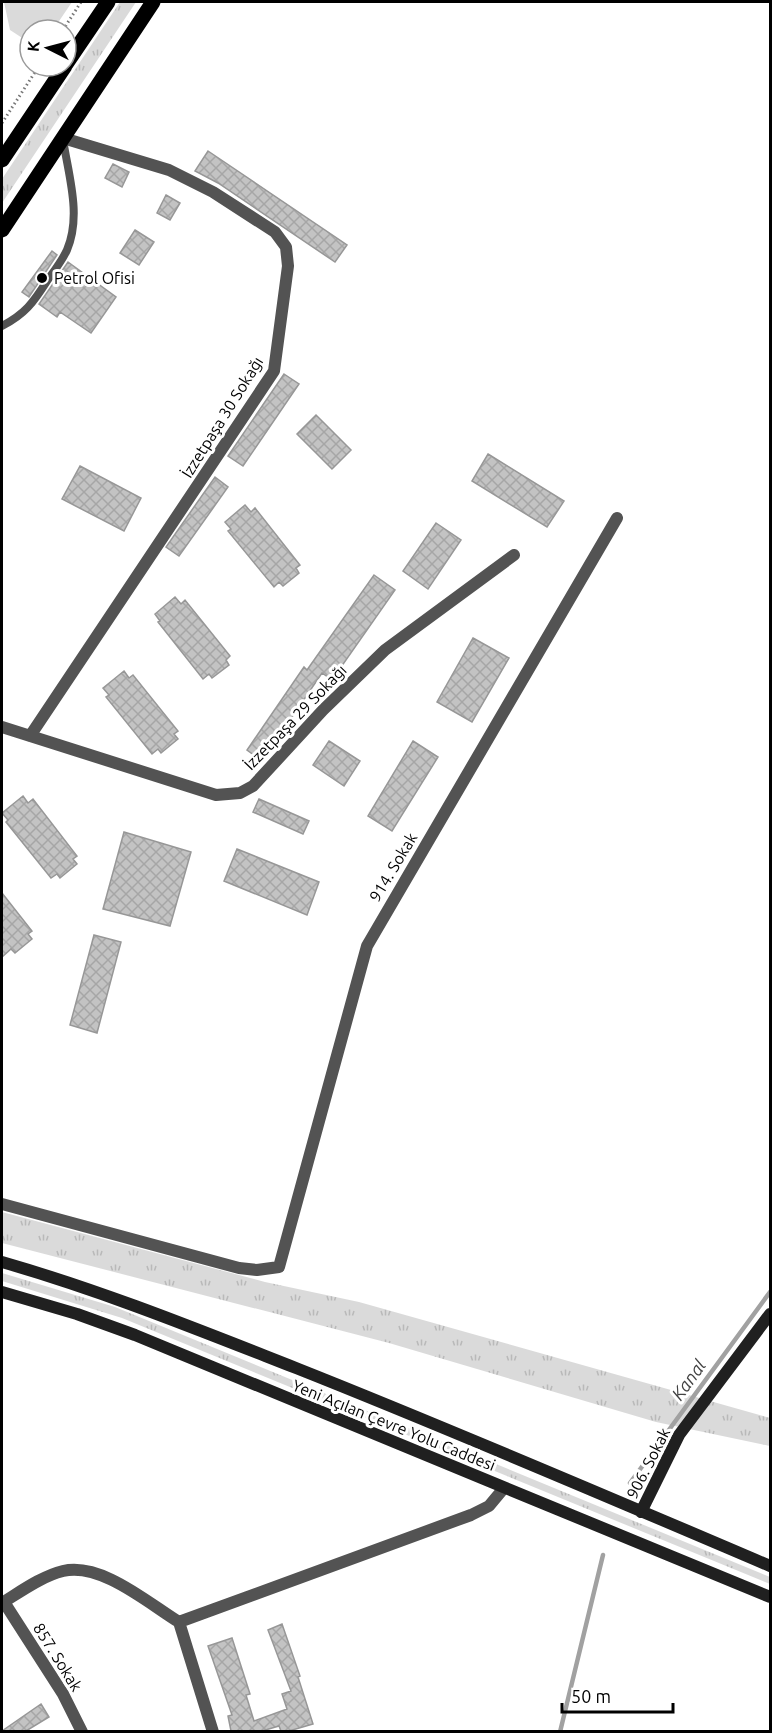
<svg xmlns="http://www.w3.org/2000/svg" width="772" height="1733" font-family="Ubuntu,sans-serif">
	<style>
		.grass { fill: url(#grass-tufts) }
		.park { fill: #dadada }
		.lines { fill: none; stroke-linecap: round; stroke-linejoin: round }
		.stream { stroke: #a1a1a1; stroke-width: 4.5 }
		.building { fill: url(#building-cross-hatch); stroke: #979797; stroke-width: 1.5 }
		.path { stroke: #757575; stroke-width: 3; stroke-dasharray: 1.5 3; stroke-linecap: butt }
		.lane { stroke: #535353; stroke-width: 8 }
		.street { stroke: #535353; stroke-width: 12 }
		.secondary { stroke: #202020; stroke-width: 12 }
		.primary { stroke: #000; stroke-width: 15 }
		.poi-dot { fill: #000; stroke: #fff; stroke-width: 2 }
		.labels { text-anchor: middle; stroke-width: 6; stroke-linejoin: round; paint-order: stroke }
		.poi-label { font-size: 16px; fill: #000; stroke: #fff; text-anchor: start }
		.street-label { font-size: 16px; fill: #000; stroke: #fff }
		.water-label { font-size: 18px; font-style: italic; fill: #424242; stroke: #fff }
	</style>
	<defs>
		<pattern id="grass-tufts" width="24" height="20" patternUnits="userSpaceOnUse" patternTransform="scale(1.5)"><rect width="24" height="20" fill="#dadada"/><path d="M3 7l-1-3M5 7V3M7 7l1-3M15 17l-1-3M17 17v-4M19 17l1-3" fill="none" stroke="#b9b9b9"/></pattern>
		<pattern id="building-cross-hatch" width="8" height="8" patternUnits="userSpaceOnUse" patternTransform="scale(1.5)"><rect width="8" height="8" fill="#c3c3c3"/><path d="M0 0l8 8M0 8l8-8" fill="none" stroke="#a6a6a6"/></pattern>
	</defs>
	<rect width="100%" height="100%" fill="#fff"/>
	<path class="grass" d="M120,2h16l-134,201v-24z
		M2,1212l263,70 94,20 411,116v28l-114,-24 -267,-79 -387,-100z
		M2,1273l113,34 655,270v7l-648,-266 -120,-37z"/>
	<path class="park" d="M4,2h68l-19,28h-23v13l-20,-13z"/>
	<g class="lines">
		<path class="stream" d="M630,1483l140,-191
			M560,1732l43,-177"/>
	</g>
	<path class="building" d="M208,151l139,94 -12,17 -117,-79 -23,-12z
		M113,164l16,8 -7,15 -17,-9z
		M166,195l14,8 -10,17 -13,-7z
		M135,230l19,12 -15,23 -19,-12z
		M52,251l5,4 -28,42 -7,-5z
		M68,262l48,35 -25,36 -31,-21 -3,5 -18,-13z
		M284,374l15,10 -56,82 -15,-10z
		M316,415l35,35 -19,19 -35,-35z
		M488,454l76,47 -17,26 -75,-46z
		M80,466l61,32 -17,33 -62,-32z
		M215,477l13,10 -49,69 -13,-9z
		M245,505l6,7 4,-4 45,57 -4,3 3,5 -16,13 -4,-4 -5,5 -46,-56 3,-2 -6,-7z
		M436,523l25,17 -33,49 -25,-18z
		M374,575l21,15 -63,90 -10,-7 -60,88 -15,-11 57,-83 3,3z
		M175,597l6,7 4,-4 45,56 -4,4 3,5 -17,13 -3,-4 -6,5 -45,-57 2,-1 -5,-7z
		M473,638l36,20 -37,64 -35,-20z
		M124,671l5,7 4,-3 45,56 -4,3 4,5 -17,14 -3,-4 -6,5 -46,-57 3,-2 -6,-7z
		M329,741l31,20 -16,25 -31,-21z
		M413,741l25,16 -46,74 -24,-15z
		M23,796l5,7 5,-4 44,57 -4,3 4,5 -17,14 -3,-4 -6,4 -45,-56 2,-2 -6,-7z
		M259,799l50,22 -6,13 -50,-22z
		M124,832l67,20 -21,74 -67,-17z
		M237,849l82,33 -12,33 -83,-34z
		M2,893l30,38 -4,3 4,5 -17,14 -4,-4 -9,8z
		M94,935l27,7 -24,91 -27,-8z
		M282,1624l18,52 -2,1 15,47 -24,7h-8l-2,-5 -17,5h-31l-3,-15 4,-1 -24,-69 24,-8 18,56 -4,1 8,26 33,-12 -5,-15 9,-3 -23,-61z
		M41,1704l8,13 -23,14h-24z"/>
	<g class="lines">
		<path class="path" d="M63,30l18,-28
			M2,123l37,-57"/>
		<path class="lane" d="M2,326c23,-12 31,-23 45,-45 7,-10 15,-20 20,-31 15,-35 1,-76 -4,-111"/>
		<path class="street" d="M2,727l214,68 24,-2 13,-7 70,-76 62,-60 129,-95
			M30,736l244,-365 14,-105 -2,-19 -11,-15 -62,-40 -44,-22 -106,-32
			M2,1204l237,64 18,2 22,-3 88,-321 250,-428
			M4,1602l59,92 19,38
			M2,1603c18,-11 40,-27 61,-32 38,-9 85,32 116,51l34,110
			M179,1622l292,-107 18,-9 15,-18"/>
		<path class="secondary" d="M2,1262c101,29 197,68 294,106 159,63 317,131 474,198
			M2,1292l75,22 58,21 635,262
			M641,1512l38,-77 91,-121"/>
		<path class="primary" d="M66,64l42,-62
			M2,160l63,-94
			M2,230l151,-228"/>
	</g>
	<circle class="poi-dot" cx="42" cy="278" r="6"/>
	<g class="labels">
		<g class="poi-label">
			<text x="54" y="284">Petrol Ofisi</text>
		</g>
		<g class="street-label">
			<text transform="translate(222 417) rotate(-58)" y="6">İzzetpaşa 30 Sokağı</text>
			<text transform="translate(295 717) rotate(-46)" y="6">İzzetpaşa 29 Sokağı</text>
			<text transform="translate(393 867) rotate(-59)" y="6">914. Sokak</text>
			<text transform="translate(394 1425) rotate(22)" y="6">Yeni Açılan Çevre Yolu Caddesi</text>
			<text transform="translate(648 1463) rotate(-63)" y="6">906. Sokak</text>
			<text transform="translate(58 1657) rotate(58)" y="6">857. Sokak</text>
		</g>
		<g class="water-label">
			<text transform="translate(689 1380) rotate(-54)" y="6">Kanal</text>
		</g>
	</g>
	<rect width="772" height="1733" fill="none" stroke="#000000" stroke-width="6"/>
	<g transform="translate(48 48) rotate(276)"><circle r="28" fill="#ffffff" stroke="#999999" stroke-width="1.5"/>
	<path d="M0-4.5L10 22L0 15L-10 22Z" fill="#000000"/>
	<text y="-9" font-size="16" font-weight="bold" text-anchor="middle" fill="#000000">K</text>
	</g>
	<path d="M562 1703v9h111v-9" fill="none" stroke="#000000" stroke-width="3"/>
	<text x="571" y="1703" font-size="18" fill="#000000" stroke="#ffffff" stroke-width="4.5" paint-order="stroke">50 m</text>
</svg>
